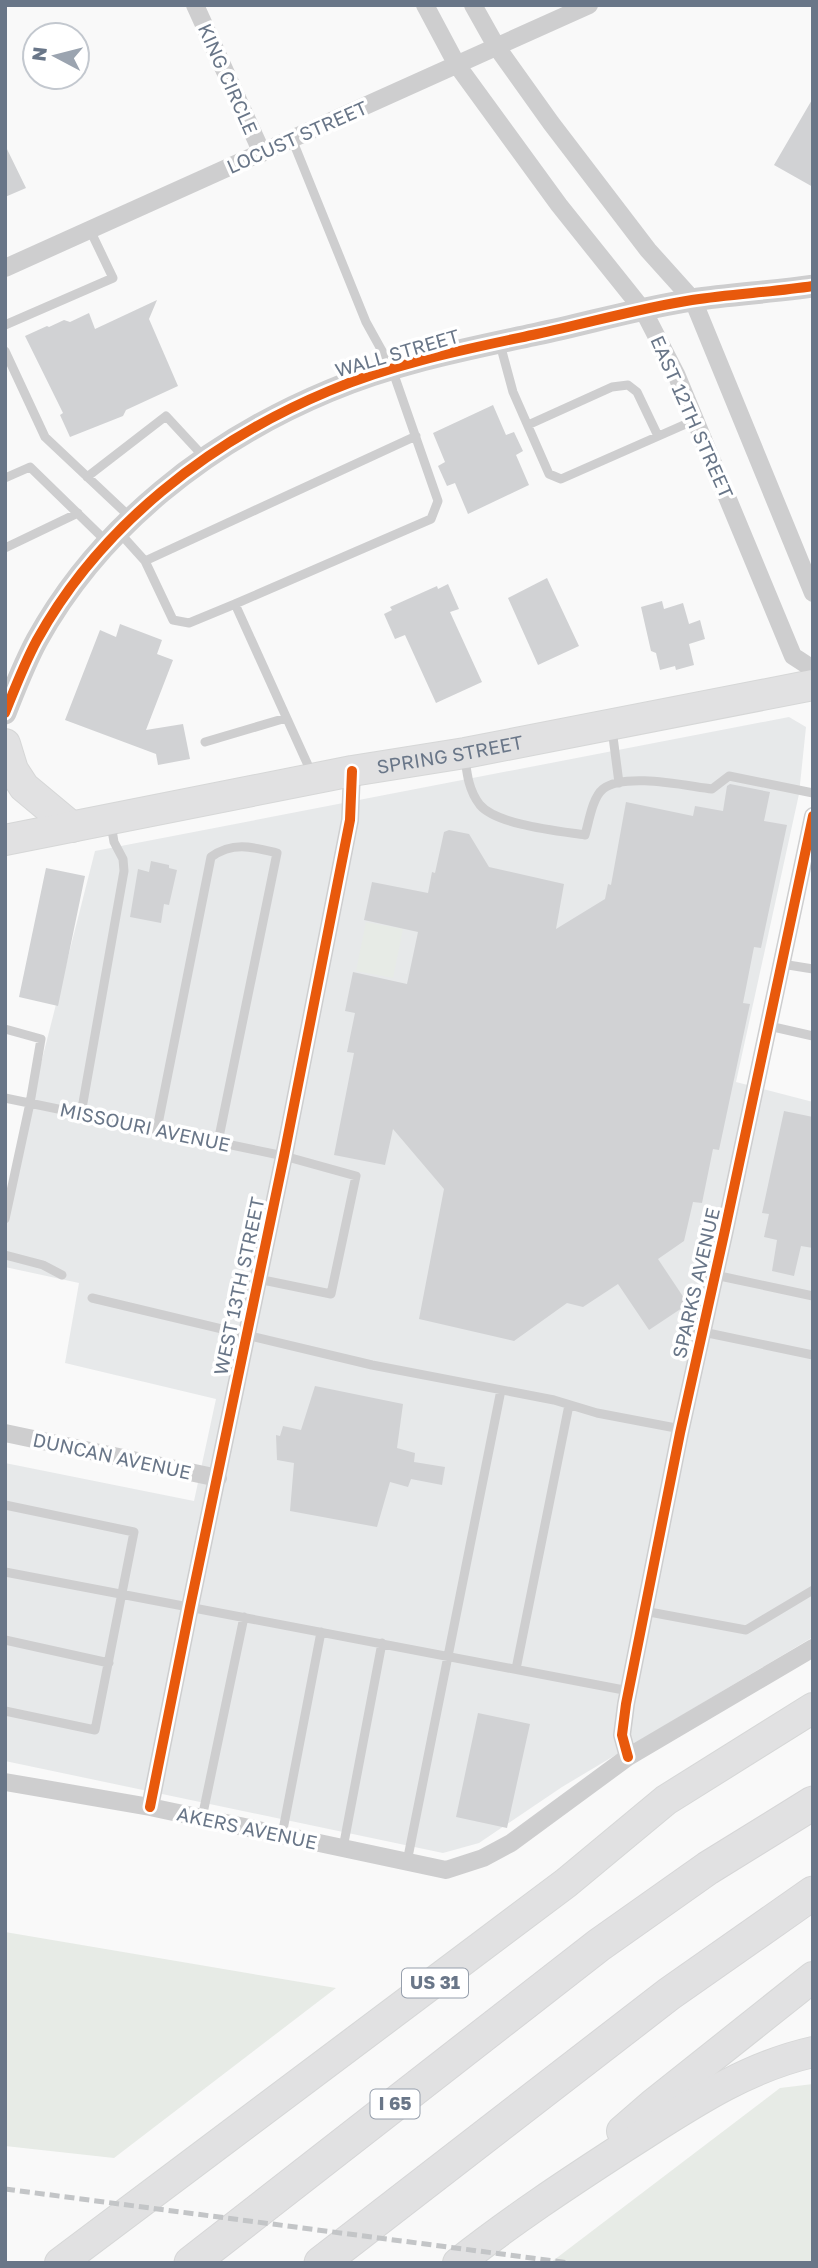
<svg xmlns="http://www.w3.org/2000/svg" width="818" height="2268" font-family="'Golos Text',sans-serif">
	<style>
		.built { fill: #e7e9ea }
		.green { fill: #e7ebe6 }
		.building { fill: #d1d2d4 }
		.lines { fill: none; stroke-linecap: round; stroke-linejoin: round }
		.primary-casing { stroke: #d6d7d7; stroke-width: 32 }
		.motorway-casing { stroke: #d6d6d7; stroke-width: 35 }
		.service { stroke: #cececf; stroke-width: 9 }
		.minor { stroke: #cececf; stroke-width: 18 }
		.tertiary { stroke: #cececf; stroke-width: 23 }
		.primary { stroke: #e1e1e2; stroke-width: 30 }
		.motorway { stroke: #e1e1e2; stroke-width: 33 }
		.rail { stroke: #c3c5c7; stroke-width: 5; stroke-dasharray: 10 5; stroke-linecap: butt }
		.cycleway-casing { stroke: #fff; stroke-width: 15 }
		.cycleway { stroke: #e8590c; stroke-width: 10 }
		.labels { text-anchor: middle; stroke-width: 7; stroke-linejoin: round; paint-order: stroke }
		.shield { fill: #fff; stroke: #969fac; stroke-width: 2 }
		.shield-label { font-size: 18px; font-weight: bold; fill: #697688 }
		.street-label { font-size: 19px; fill: #697688; stroke: #fff }
	</style>
	<rect width="100%" height="100%" fill="#f9f9f9"/>
	<path class="built" d="M789,717l17,10 -7,67 -63,288 77,20v535l-251,150 -83,56 -36,10 -438,-92v-298l189,38 22,-102 -151,-36 14,-80 -74,-16v-62l90,-354z"/>
	<path class="green" d="M366,922l37,7 -10,49 -37,-7z
		M5,1932l331,56 -222,170 -109,-12z
		M813,2084v179h-263l230,-175z"/>
	<path class="building" d="M813,98v89l-39,-22z
		M5,145l21,43 -21,9z
		M157,300l-8,19 29,67 -52,24 -3,6 -53,21 -10,-22 3,-2 -38,-77 22,-10 2,1 15,-7 6,2 19,-9 6,16z
		M493,405l13,30 8,-3 9,19 -7,4 13,30 -61,29 -13,-31 -8,3 -9,-20 7,-4 -12,-29z
		M547,578l32,68 -41,19 -30,-67z
		M448,584l11,25 -9,3 32,70 -46,21 -31,-68 -10,4 -11,-25 8,-4 -2,-3 47,-21 1,3z
		M662,601l2,8 19,-6 6,21 11,-4 5,19 -16,5 5,21 -18,5 -1,-4 -15,4 -4,-17 -5,-2 -10,-44z
		M120,624l42,16 -5,14 16,6 -27,70 37,-6 7,35 -32,6 -2,-11 -91,-34 35,-90 16,7z
		M730,784l40,8 -6,29 23,4 -26,123 -7,-1 -11,56 7,1 -31,146 -6,-1 -11,54 -9,-1 -9,39 -26,18 30,45 -39,26 -31,-46 -35,23 -16,-4 -53,38 -95,-22 25,-130 -51,-60 -8,36 -51,-10 20,-102 -7,-1 8,-39 -10,-2 8,-39 54,12 11,-52 -54,-12 8,-38 56,11 4,-21 3,1 9,-41 5,-2 20,4 20,33 75,17 -8,45 49,-30 3,-15 3,1 15,-83 67,14 2,-10 28,5 4,-25z
		M151,861l18,4v3l8,2 -8,35 -5,-1 -3,19 -31,-6 8,-48 11,3z
		M46,868l39,8 -27,130 -39,-9z
		M784,1111l29,6v131l-12,-2 -7,30 -22,-5 5,-31 -13,-3 5,-23 -7,-1z
		M315,1386l88,18 -6,44 18,5 -1,9 31,5 -3,18 -31,-6 -3,8 -18,-5 -13,45 -87,-16 4,-48 -17,-3 -1,-25 4,1 3,-10 18,4z
		M478,1713l52,11 -23,104 -51,-11z"/>
	<g class="lines">
		<defs>
			<g id="primary">
				<path d="M5,744l8,26 11,17 48,40"/>
				<path id="s1" d="M5,840l347,-69 113,-18 348,-68"/>
				<path d="M622,2131l30,-26 161,-128"/>
				<path d="M60,2263l506,-380 100,-83 147,-92"/>
				<path d="M458,2263c53,-42 109,-79 166,-116 60,-38 118,-79 189,-95"/>
			</g>
			<path id="motorway" d="M191,2263l408,-318 109,-77 105,-65
				M321,2263l348,-269 144,-101"/>
		</defs>
		<use href="#primary" class="primary-casing"/>
		<use href="#motorway" class="motorway-casing"/>
		<path class="service" d="M292,139l74,183 26,47 46,132 -7,18 -196,85 77,170
			M5,325l108,-47 -23,-48
			M500,344l13,48 36,82 12,5 134,-59
			M5,351l40,86 85,80
			M528,425l84,-38 16,-2 9,7 21,44
			M87,477l79,-61 38,41
			M5,478l25,-11 77,75
			M118,531l27,30
			M5,548l73,-35
			M235,604l-46,19 -16,-3 -28,-59 271,-125
			M612,729l7,54
			M205,742l81,-24
			M465,758c2,17 4,33 15,47 17,20 79,26 105,30 4,-13 7,-37 18,-46 22,-17 83,-3 109,0l17,-13 84,17
			M782,964l31,5
			M769,1026l44,10
			M5,1029l36,10 -11,64 -25,116
			M5,1098l279,58 72,20 -25,118 -73,-15
			M81,1114l43,-243 -1,-12 -9,-17 -3,-18
			M157,1129l54,-272c22,-16 42,-10 66,-4l-59,289
			M5,1255l38,10 19,10
			M715,1275l98,21
			M92,1298l280,67 182,35 43,13 84,16
			M703,1332l110,23
			M5,1505l129,27 -39,198 -90,-19
			M5,1572l624,119
			M644,1611l102,19 67,-40
			M5,1640l104,23
			M516,1669l53,-264
			M202,1818l42,-201
			M282,1835l39,-203
			M343,1848l39,-205
			M407,1862l94,-472"/>
		<path class="minor" d="M195,5l67,148
			M425,5l32,60 102,140 84,105 33,64 117,282 20,13
			M473,5l23,41 55,77 97,127 45,50 120,293
			M5,268l584,-263
			M5,1433l213,45
			M628,1757l-6,-22 4,-31 54,-271 45,-203 88,-414
			M5,1782l145,25 296,63 37,-12 28,-15 117,-86 185,-109
			M150,1807l40,-200 94,-451 66,-336 2,-49"/>
		<path class="tertiary" d="M5,713c10,-25 19,-49 32,-73 63,-114 172,-199 292,-249 66,-28 138,-42 208,-57 52,-11 103,-26 155,-34 40,-6 81,-8 121,-14"/>
		<use href="#primary" class="primary"/>
		<use href="#motorway" class="motorway"/>
		<path class="rail" d="M5,2189l565,74"/>
		<defs>
			<path id="cycleway" d="M5,713c10,-25 19,-49 32,-73 63,-114 172,-199 292,-249 66,-28 138,-42 208,-57 52,-11 103,-26 155,-34 40,-6 81,-8 121,-14
				M628,1757l-6,-22 4,-31 54,-271 45,-203 88,-414
				M150,1807l40,-200 94,-451 66,-336 2,-49"/>
		</defs>
		<use href="#cycleway" class="cycleway-casing"/>
		<use href="#cycleway" class="cycleway"/>
	</g>
	<g class="labels">
		<g class="shield">
			<rect x="402" y="1968.5" width="66" height="29" rx="5"/>
			<rect x="370.5" y="2089.5" width="49" height="29" rx="5"/>
		</g>
		<g class="shield-label">
			<text x="435" y="1989">US 31</text>
			<text x="395" y="2110">I 65</text>
		</g>
		<g class="street-label">
			<text transform="translate(228 79) rotate(66)" y="7">KING CIRCLE</text>
			<text transform="translate(297 137) rotate(-24)" y="7">LOCUST STREET</text>
			<text transform="translate(397 353) rotate(-16)" y="7">WALL STREET</text>
			<text transform="translate(692 417) rotate(66)" y="7">EAST 12TH STREET</text>
			<text dy="7" stroke="none"><textPath href="#s1" startOffset="453">SPRING STREET</textPath></text>
			<text transform="translate(145 1127) rotate(12)" y="7">MISSOURI AVENUE</text>
			<text transform="translate(696 1283) rotate(-77)" y="7">SPARKS AVENUE</text>
			<text transform="translate(239 1286) rotate(-78)" y="7">WEST 13TH STREET</text>
			<text transform="translate(112 1456) rotate(12)" y="7">DUNCAN AVENUE</text>
			<text transform="translate(247 1828) rotate(12)" y="7">AKERS AVENUE</text>
		</g>
	</g>
	<rect width="818" height="2268" fill="none" stroke="#697688" stroke-width="14"/>
	<g transform="translate(56 56) rotate(277)"><circle r="33" fill="#ffffff" stroke="#c3c8cf" stroke-width="2"/>
	<path d="M0-5L12 26L0 18L-12 26Z" fill="#9ba4b0"/>
	<text y="-10" font-size="19" font-weight="bold" text-anchor="middle" fill="#697688">N</text>
	</g>
</svg>
